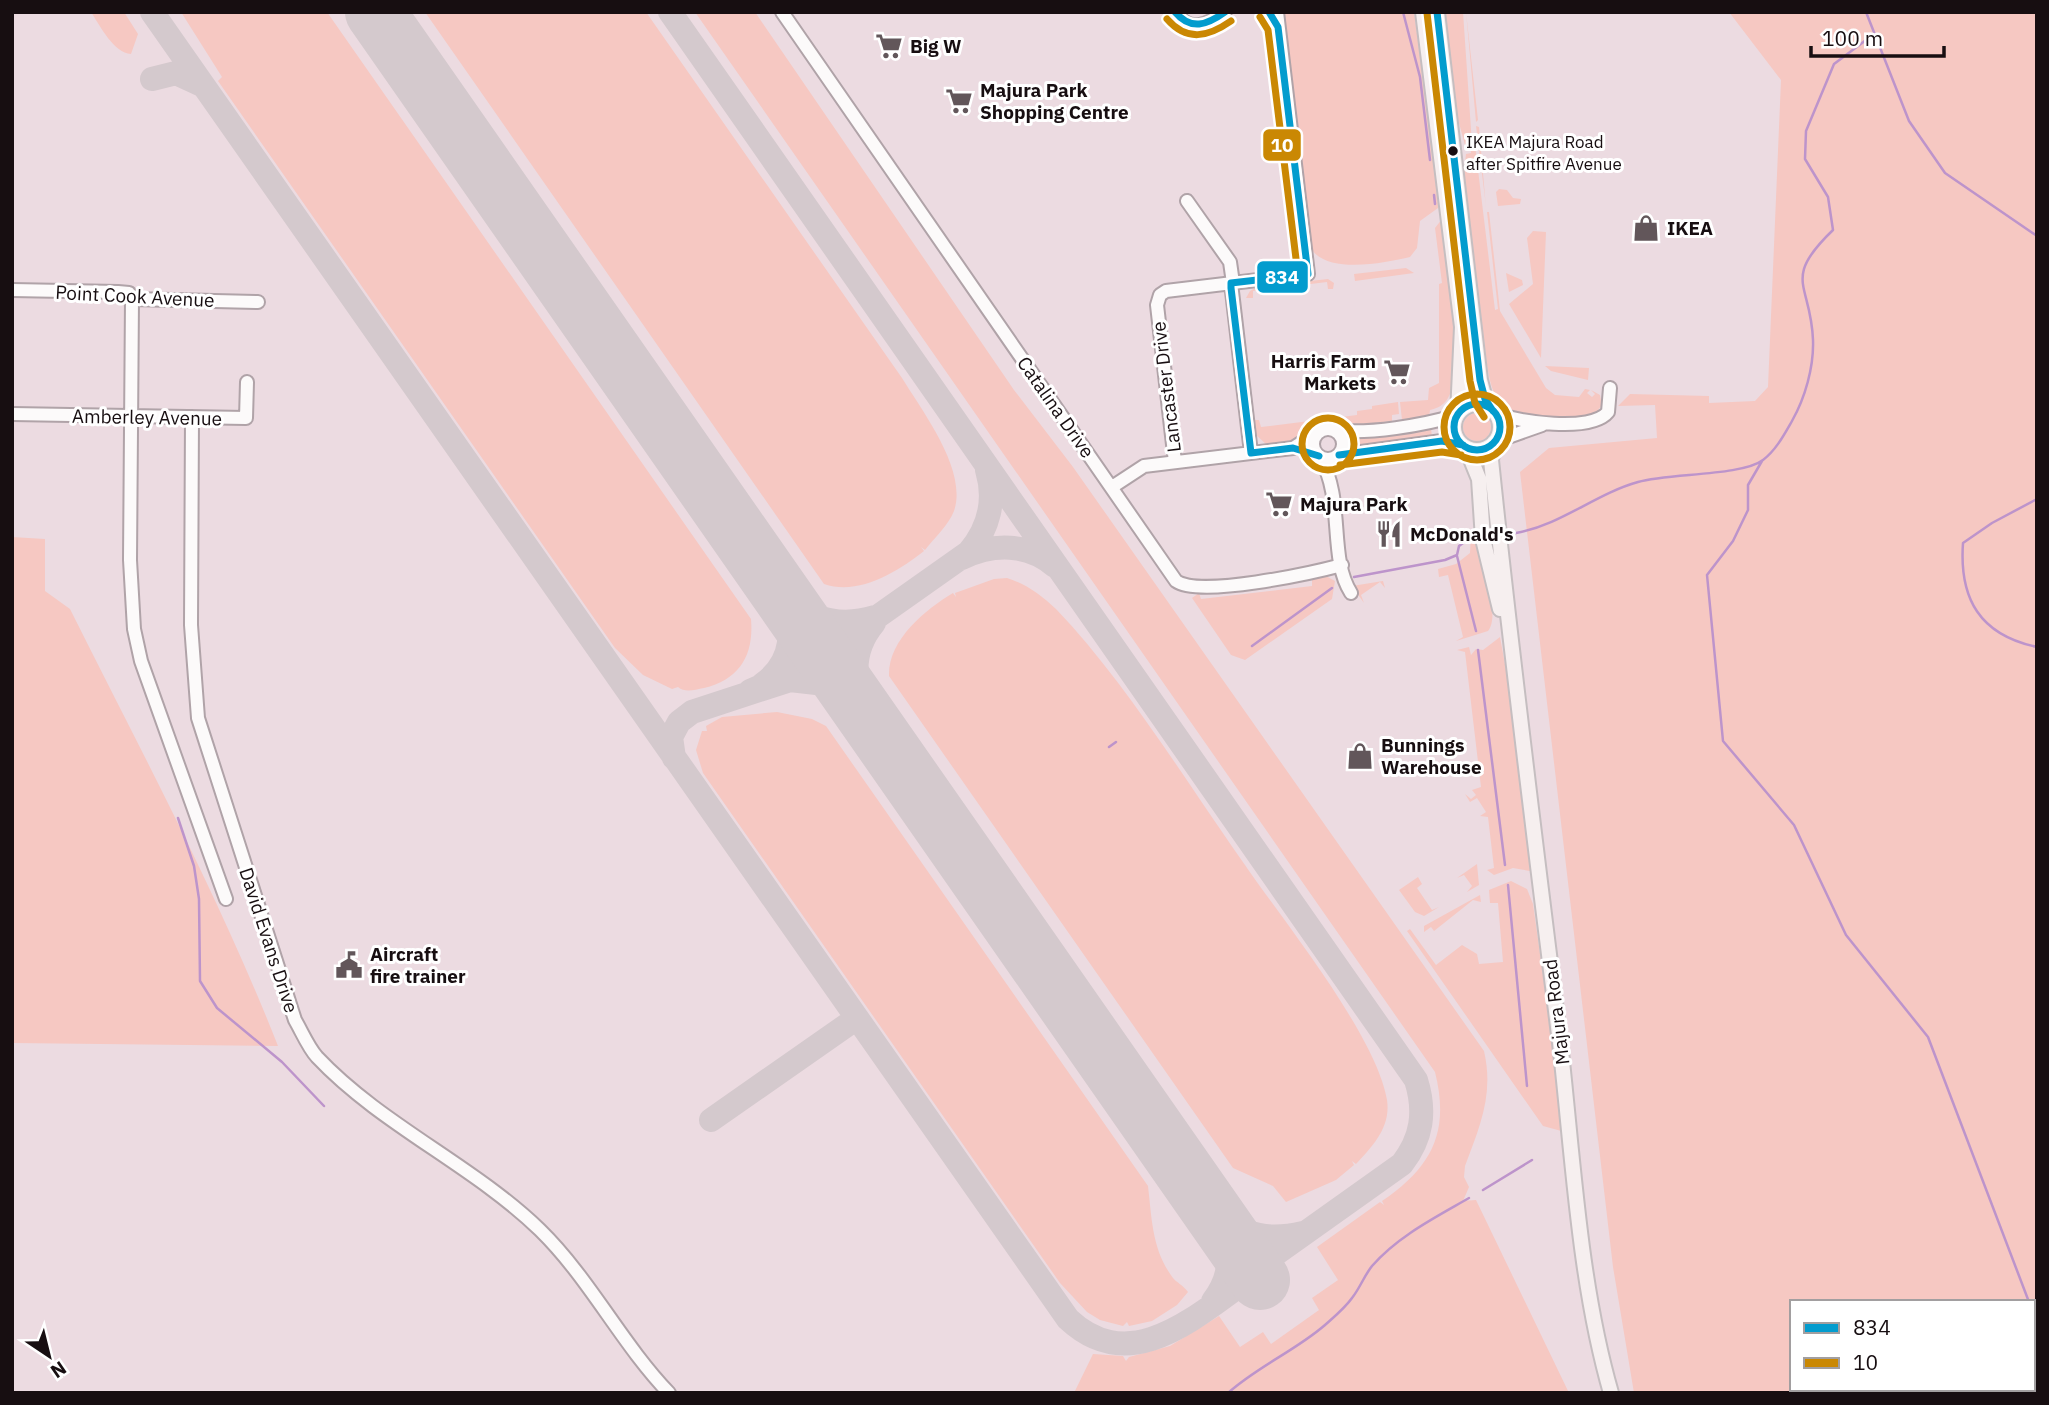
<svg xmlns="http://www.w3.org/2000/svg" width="2049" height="1405" font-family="'IBM Plex Sans',sans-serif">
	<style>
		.green { fill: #f6c8c2; fill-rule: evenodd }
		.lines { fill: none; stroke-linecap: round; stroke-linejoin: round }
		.stream { stroke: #bd94cb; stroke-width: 2.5 }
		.taxiway { stroke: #d4c9cd; stroke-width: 24 }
		.runway { stroke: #d4c9cd; stroke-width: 60 }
		.minor-casing { stroke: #b0a3a8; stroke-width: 16 }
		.major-casing { stroke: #c5bec0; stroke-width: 18 }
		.minor { stroke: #fcfafa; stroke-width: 12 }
		.major { stroke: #f6efef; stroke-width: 14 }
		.bus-1-casing { stroke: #fff; stroke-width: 12 }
		.bus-2-casing { stroke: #fff; stroke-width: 12 }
		.bus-1 { stroke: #039cce; stroke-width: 7 }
		.bus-2 { stroke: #ca8803; stroke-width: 7 }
		.bus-dot { fill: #170e11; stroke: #fff; stroke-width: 2.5 }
		.labels { text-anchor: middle; stroke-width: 6; stroke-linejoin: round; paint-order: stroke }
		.bus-label { font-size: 17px; fill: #170e11; stroke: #fff; text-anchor: start }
		.poi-label { font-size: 19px; font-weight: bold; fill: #170e11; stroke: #fff; text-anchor: start }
		.street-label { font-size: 19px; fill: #170e11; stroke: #fff }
		.line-badge { stroke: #fff; stroke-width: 2.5 }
		.badge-label { font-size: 19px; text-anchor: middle; font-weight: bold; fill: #fff }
	</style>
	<rect width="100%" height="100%" fill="#ecdbe1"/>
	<path class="green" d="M91,12h33l14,22 -7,20c-17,-1 -31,-28 -40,-42z
		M181,12h146l424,607c3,36 -11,60 -47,69 -10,2 -19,5 -26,-1l-6,2 -29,-14 -28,-27 -397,-567 4,-4z
		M425,12h221l256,366c20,33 66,92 52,133 -6,15 -19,26 -29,39l-4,-3 3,4c-27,21 -65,45 -100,33z
		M695,12h60l259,378 59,77 411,584c10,43 -4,75 -19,115l-1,11 5,10 -6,14 13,-1 93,193h-495l19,-39 30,2 3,5 3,-4 41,-11 49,-30 21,31 23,-15 8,12 48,-34 -7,-12 26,-18 -21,-33 63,-45 4,3 -2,-4c50,-34 68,-69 53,-129z
		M1282,12h132l26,189 -2,7 -18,13 -3,27 -7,9c-25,6 -81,17 -98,-7z
		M1445,12h18l9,132 -7,1 -9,-33z
		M1466,12l12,108 -2,2z
		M1729,12h308v1381h-403l-21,-126 -93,-795 29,-24 108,-10 -2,-33 -37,1 12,-12 79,2v7l46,-2 13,-14 13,-307zM1792,1302h241v87h-241z
		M1476,126l3,1 7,81 -1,-10z
		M1475,145l20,165 3,-1 -11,-97h2l11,99 46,77 9,7 24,2 6,-8 5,1 -3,3 5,4 3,-3 -4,-4 9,5 2,10 -8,10 -42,4 -35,-2 1,-4c-24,-9 -27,-25 -31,-48l-23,-193 2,-18 5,-1 -1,-7z
		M1499,189l8,1 6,8 8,1 -1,5 -22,2 -2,-14z
		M1442,219c5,40 25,147 6,179 -4,7 -10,10 -18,12l-1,7 -27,3 -2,-18 28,-2 1,-12 10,-5v-99l3,-1 -7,-55z
		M1533,231l13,1 -5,126 -32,-54 24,-20 -6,-46z
		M1406,268l8,5 -59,8 -1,-7z
		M1506,273l16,7 1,5 -14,7z
		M1328,279l6,4 -1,6h-5l-1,-7 -74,9v7h-7l4,-7 7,-4z
		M1545,366l44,2 -1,12 -37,-9z
		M1398,402l1,12 -7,1v6l-49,6 -20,-3 -22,18 -34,3 -12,-11v-14h4l2,7 96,-12v-4l15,-2v-3z
		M1463 427a14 14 0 1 1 28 0a14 14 0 1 1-28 0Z
		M1431,428l1,10 -82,8v-9z
		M1471,532l4,1c4,22 27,82 13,98l-32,10 7,-4 -15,-62 -9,2 -1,-8 18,-5 14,-11z
		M12,537l33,2v52l25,18c72,144 149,287 208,437l-266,-3z
		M1324,575l11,6 -3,18 -87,61 -14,-5 -39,-57 7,-5 2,6 111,-13v-7z
		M1007,578c19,6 34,17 49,31 69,72 131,174 189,256 39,57 131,170 142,235 4,27 -14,46 -31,64l-4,-3 2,4 -18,15 -50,22 -13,-16 -40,-18 -344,-492c-1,-36 36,-66 64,-83l3,4 -1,-4 39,-14z
		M1383,581l2,7 -5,-6 -19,13 3,8 -12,-17z
		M1500,637l9,49h4l22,186 -22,-4 -19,7 -7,-5 7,-2 -6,-51 -8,-1 6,-4 -9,-14 -7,4 -5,-8 6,5 5,-4 -4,-5 9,-3 -16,-135 -8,-2 12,-3 2,8 5,-6 7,1z
		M777,712l35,7 14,7 322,460c4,34 4,64 25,92 3,4 10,7 15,14l-11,13 -25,16 -23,5 -2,-4 -4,4 -23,-6 -13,-8 -27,-29 -357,-510 -7,-23 6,-19h5l-1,-5 16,-9z
		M1477,864l2,21 -12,7 5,-6 -8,-11 -7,3z
		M1418,877l4,7 -5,4 15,22 7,-3 -15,9 -9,-4 -16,-22z
		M1511,881l16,8 6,15 32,228 -22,-6 -136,-195 3,-2 26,36 26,-20 15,9 2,10 24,-2 -5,-59h-8l-1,-13z
		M1480,895l1,7 -8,-2 -39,31 -3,-4 -7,5v-6z"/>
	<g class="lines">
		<path class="stream" d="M1403,12l17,65 10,83
			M1866,12l43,109 36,52 92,63
			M1434,195l1,9
			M1762,461l-14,24v25l-15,31 -26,34 16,166 71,84 52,110 82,102 101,265
			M2037,499l-45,24 -29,20c-4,56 17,92 74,104
			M1516,533c45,-8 79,-39 122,-51 31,-9 104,-6 125,-22 13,-10 21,-25 29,-39 13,-23 22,-54 21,-81 -2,-57 -32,-60 20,-110l-5,-33 -23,-38 1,-28 28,-67 40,-30
			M1457,556l19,75
			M1354,577l91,-17 12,-5 2,-9 11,-8
			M1252,646l80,-58
			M1478,650l27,215
			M1109,747l7,-5
			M178,818l16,48 5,33 1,82 17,27 65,54 42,44
			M1508,885l19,201
			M1483,1190l49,-30
			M1228,1393c30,-27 67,-42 97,-68 9,-8 20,-17 27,-27 8,-10 12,-22 20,-32 26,-30 64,-49 97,-68
			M2004,1393v-4"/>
		<path class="taxiway" d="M152,12l916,1307c65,61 132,-7 188,-45
			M670,12l746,1068c10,32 6,58 -14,84l-149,106
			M152,79l24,-6 26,12
			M962,558c31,-15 66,-15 93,8
			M772,580c24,35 61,50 103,37
			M874,623c-43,51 2,107 32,150
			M763,684c32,-23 31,-57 19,-90
			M750,691l59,-26 160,-113c20,-24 27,-52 18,-82
			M674,758l-3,-21 8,-15 13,-10 98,-32 35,4 18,9 17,14 15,22
			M711,1120l146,-102
			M1201,1194c31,36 55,50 102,39
			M1213,1301c21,-27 19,-55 4,-85"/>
		<path class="runway" d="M375,12l885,1268"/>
		<defs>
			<path id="minor" d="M782,12l394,569c23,17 136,-8 166,-16
				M1175,12c15,22 32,13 50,0
				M1187,201l43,61 3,21
				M1231,283l20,170
				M12,290l106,2 11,1 3,6 126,3
				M132,299l-2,261 4,69 7,32 85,238
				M1495,413c23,9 96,20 113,-1l2,-24
				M12,414l234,4 1,-36
				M192,417l-1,208 7,93 97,302c7,12 13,27 22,37 64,68 156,108 223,173 50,49 81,113 129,163
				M1313 444a15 15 0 1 1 30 0a15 15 0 1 1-30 0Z
				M1333,430c35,5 91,-5 125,-15
				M1494,442l48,-17
				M1339,455l103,-14 21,4
				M1320,457c25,43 8,100 31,136
				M1175,462l-18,-157 3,-10 6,-4 142,-17 -31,-262
				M1112,487l32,-21 149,-18 25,-16"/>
			<path id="major" d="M1423,12l39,315 -4,87
				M1437,12l43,368 5,19 8,12
				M1454 427a23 23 0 1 1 46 0a23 23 0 1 1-46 0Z
				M1494,442l-3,18c20,195 45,389 69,583 13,114 19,239 51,350
				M1466,447l13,32 4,60 17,70"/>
		</defs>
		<use href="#minor" class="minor-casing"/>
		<use href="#major" class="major-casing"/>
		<use href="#minor" class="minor"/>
		<use href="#major" class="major"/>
		<defs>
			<path id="bus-1" d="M1175,12c16,19 32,13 50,0
				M1269,12l9,15 30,247 -77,9v5l20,165 42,-5 26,8
				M1437,12l43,368 5,19 8,12
				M1454 427a23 23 0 1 1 46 0a23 23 0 1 1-46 0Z
				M1339,455l103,-14 21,4"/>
			<path id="bus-2" d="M1427,13l43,368 5,22 9,14
				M1260,17l8,13 30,245
				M1167,19c20,23 41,18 64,2
				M1444 427a33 33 0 1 1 66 0a33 33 0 1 1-66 0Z
				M1302 444a26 26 0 1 1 52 0a26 26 0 1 1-52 0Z
				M1340,465l102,-13 19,3"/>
		</defs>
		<use href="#bus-1" class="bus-1-casing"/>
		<use href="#bus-2" class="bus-2-casing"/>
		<use href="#bus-1" class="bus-1"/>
		<use href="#bus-2" class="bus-2"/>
	</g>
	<defs>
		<symbol id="supermarket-bare" viewBox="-9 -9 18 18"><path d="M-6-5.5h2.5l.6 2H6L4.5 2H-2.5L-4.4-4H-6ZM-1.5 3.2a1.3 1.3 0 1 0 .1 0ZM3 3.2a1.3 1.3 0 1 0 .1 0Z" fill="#62565a" stroke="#fff" stroke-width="2.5" paint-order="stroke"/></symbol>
		<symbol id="shop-bare" viewBox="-9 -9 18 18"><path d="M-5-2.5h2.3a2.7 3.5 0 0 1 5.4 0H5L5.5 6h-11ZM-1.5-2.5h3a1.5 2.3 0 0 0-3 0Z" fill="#62565a" stroke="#fff" stroke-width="2.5" paint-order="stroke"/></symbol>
		<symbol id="restaurant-bare" viewBox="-9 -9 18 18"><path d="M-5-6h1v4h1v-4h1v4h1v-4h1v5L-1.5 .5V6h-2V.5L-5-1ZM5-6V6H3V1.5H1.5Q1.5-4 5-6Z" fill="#62565a" stroke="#fff" stroke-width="2.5" paint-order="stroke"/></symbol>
		<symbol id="civic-bare" viewBox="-9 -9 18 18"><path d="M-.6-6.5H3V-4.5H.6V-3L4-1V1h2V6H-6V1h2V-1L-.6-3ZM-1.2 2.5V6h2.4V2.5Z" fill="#62565a" stroke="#fff" stroke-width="2.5" paint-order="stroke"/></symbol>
	</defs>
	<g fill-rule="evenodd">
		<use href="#supermarket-bare" x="870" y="27" width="38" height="38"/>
		<use href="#supermarket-bare" x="940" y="82" width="38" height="38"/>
		<use href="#shop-bare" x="1627" y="209" width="38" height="38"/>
		<use href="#supermarket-bare" x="1378" y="353" width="38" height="38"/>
		<use href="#supermarket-bare" x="1260" y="485" width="38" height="38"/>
		<use href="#restaurant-bare" x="1370" y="515" width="38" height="38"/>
		<use href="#shop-bare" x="1341" y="737" width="38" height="38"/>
		<use href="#civic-bare" x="330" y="946" width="38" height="38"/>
	</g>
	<circle class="bus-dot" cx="1453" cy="151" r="6"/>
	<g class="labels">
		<g class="bus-label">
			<text x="1466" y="148">IKEA Majura Road<tspan x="1466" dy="22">after Spitfire Avenue</tspan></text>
		</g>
		<g class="poi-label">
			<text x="910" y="53">Big W</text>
			<text x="980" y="97">Majura Park<tspan x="980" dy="22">Shopping Centre</tspan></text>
			<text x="1667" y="235">IKEA</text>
			<text x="1376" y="368" text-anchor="end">Harris Farm<tspan x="1376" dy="22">Markets</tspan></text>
			<text x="1300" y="511">Majura Park</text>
			<text x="1410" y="541">McDonald's</text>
			<text x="1381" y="752">Bunnings<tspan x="1381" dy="22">Warehouse</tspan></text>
			<text x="370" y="961">Aircraft<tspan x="370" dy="22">fire trainer</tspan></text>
		</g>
		<g class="street-label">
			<text transform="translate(135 296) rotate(3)" y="7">Point Cook Avenue</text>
			<text transform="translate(1166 387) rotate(-97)" y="7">Lancaster Drive</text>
			<text transform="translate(1056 407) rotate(55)" y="7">Catalina Drive</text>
			<text transform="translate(147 417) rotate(1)" y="7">Amberley Avenue</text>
			<text transform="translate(269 940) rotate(72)" y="7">David Evans Drive</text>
			<text transform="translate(1556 1012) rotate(-97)" y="7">Majura Road</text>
		</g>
	</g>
	<g class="line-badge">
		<rect x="1262" y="128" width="40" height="34" rx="7" fill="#ca8803"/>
		<rect x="1256" y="260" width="53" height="34" rx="7" fill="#039cce"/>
	</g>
	<g class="badge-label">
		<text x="1282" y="152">10</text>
		<text x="1282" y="284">834</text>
	</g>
	<rect width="2049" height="1405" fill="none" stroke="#170e11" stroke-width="28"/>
	<rect x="1790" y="1300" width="245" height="91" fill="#ffffff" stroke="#a29fa0" stroke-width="2"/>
	<rect x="1804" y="1323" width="35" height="10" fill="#039cce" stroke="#a29fa0" stroke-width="2"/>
	<text x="1853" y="1335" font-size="21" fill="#170e11">834</text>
	<rect x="1804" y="1358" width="35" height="10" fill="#ca8803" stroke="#a29fa0" stroke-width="2"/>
	<text x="1853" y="1370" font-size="21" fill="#170e11">10</text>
	<g transform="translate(49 1356) rotate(145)" stroke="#ffffff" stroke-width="5" paint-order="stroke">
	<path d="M0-5L12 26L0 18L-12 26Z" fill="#170e11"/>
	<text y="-10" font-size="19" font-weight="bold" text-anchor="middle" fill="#170e11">N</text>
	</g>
	<path d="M1811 46v10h133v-10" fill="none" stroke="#170e11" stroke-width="3.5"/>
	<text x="1822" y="46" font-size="21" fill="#170e11" stroke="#ffffff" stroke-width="5" paint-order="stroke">100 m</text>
</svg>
